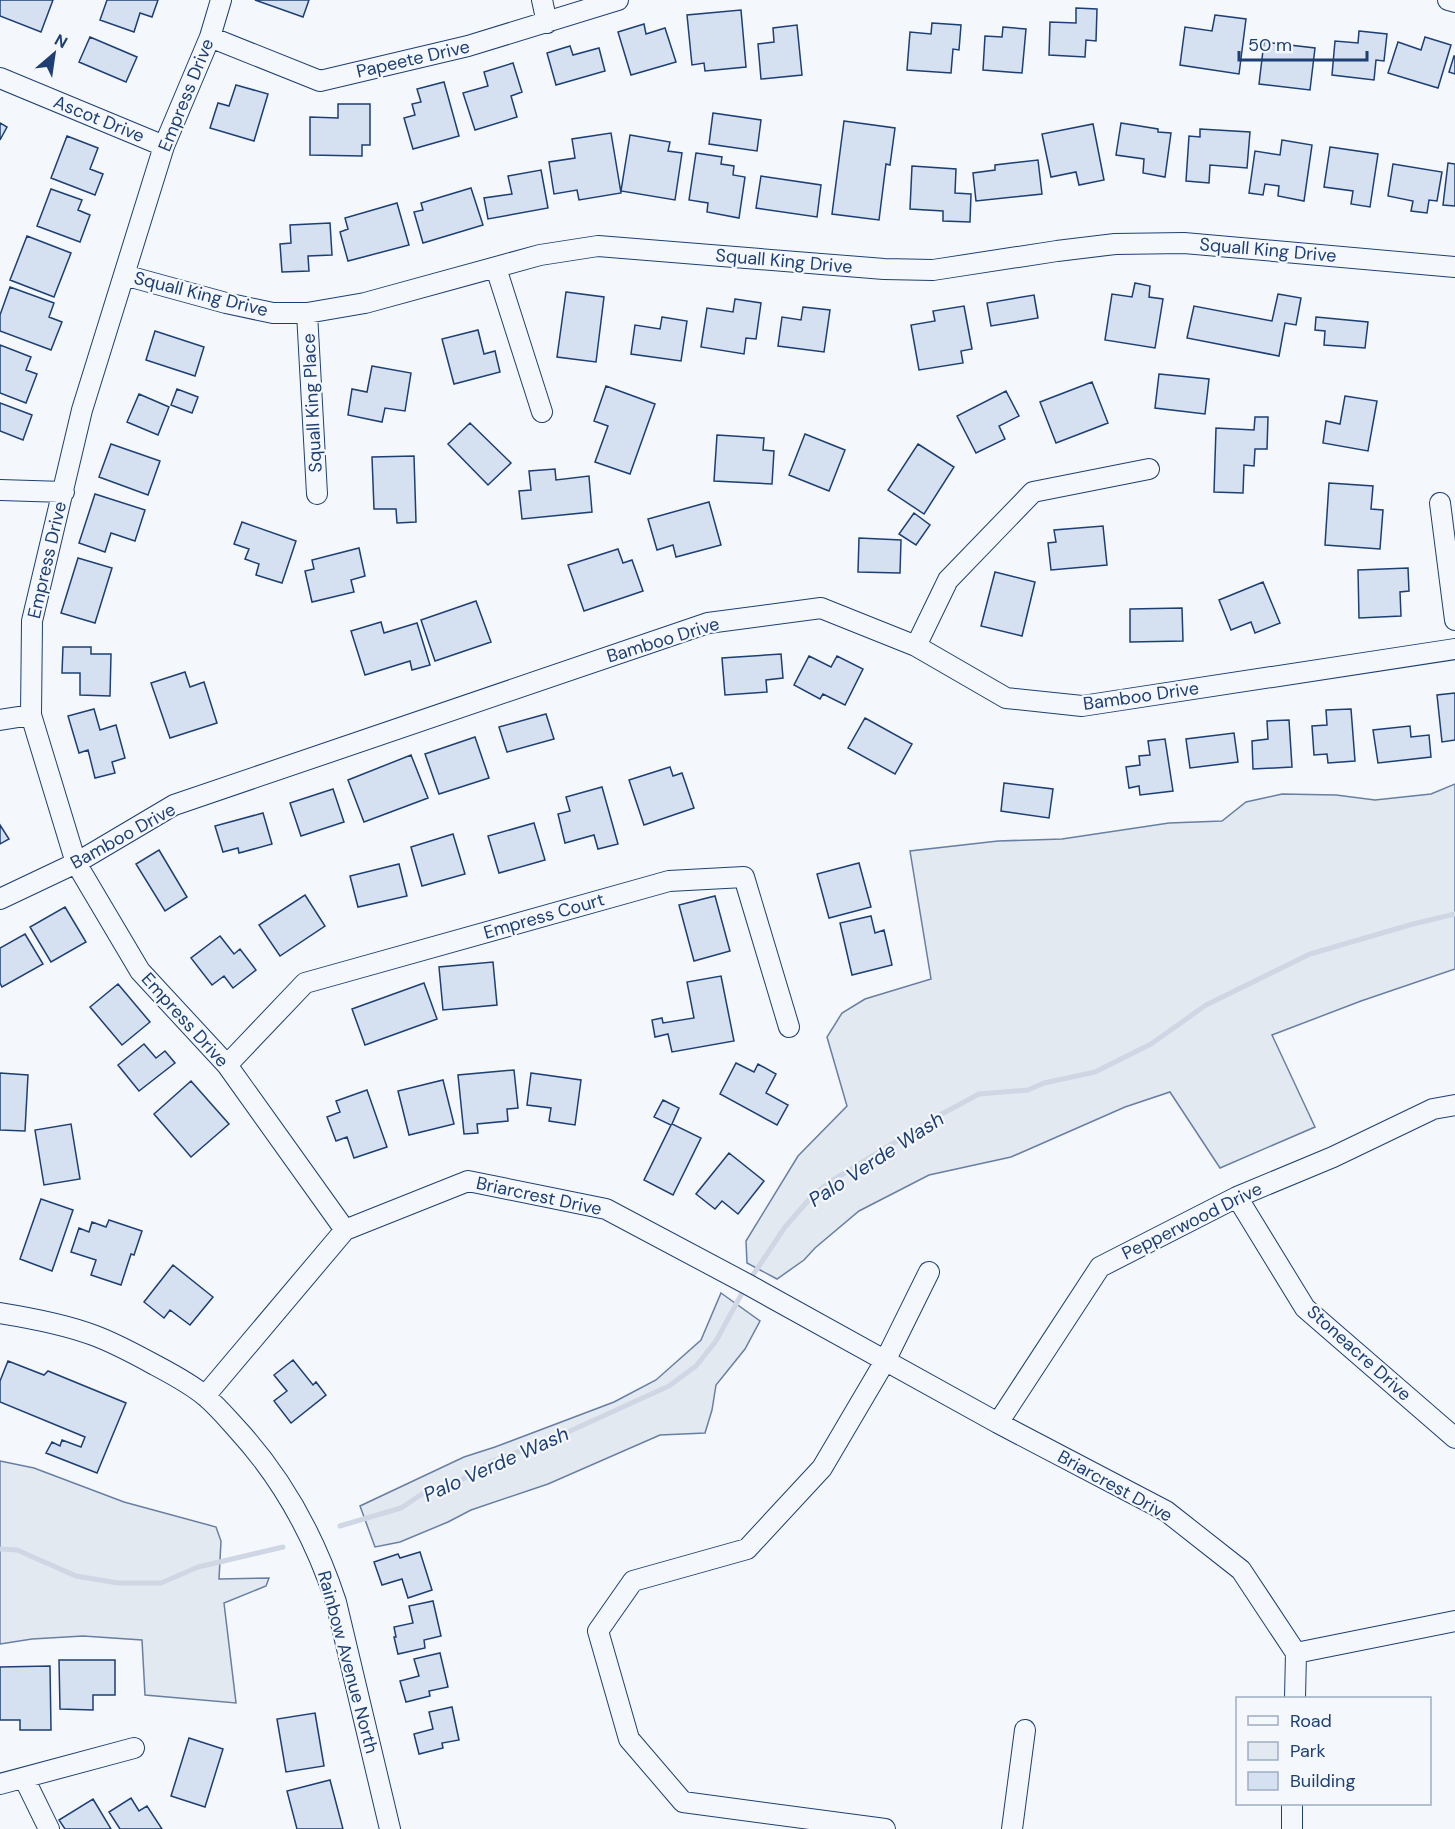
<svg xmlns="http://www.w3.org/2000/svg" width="1455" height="1829" font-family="'DM Sans',sans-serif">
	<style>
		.green { fill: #e3e9f0; stroke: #687fa3; stroke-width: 1.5 }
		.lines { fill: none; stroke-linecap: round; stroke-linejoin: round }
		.stream { stroke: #cfd7e4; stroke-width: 5 }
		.building { fill: #d5e0f0; stroke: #1d3f73; stroke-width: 1.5 }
		.minor-casing { stroke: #1d3f73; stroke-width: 22 }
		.minor { stroke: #f4f7fb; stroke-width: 20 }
		.labels { text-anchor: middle; stroke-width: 4.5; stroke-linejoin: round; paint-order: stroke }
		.street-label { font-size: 18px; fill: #1d3f73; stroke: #f4f7fb }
		.water-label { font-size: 20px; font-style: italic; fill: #1d3f73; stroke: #f4f7fb }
	</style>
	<rect width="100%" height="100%" fill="#f4f7fb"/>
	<path class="green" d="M1455,784v185l-94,32 -89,34 43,92 -95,41 -50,-76 -45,15 -114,50 -82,18 -70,36 -44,37 -11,12 -27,19 -30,-16 -1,-22 52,-85 49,-50 -20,-69 15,-24 23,-14 66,-20 -21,-128 88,-10 64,-2 107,-16 53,-2 24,-19 36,-8 54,1 39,5 56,-6z
		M721,1293l39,28 -15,28 -29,36 -4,25 -7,23 -45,2 -112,49 -77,26 -23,12 -48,20 -25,5 -15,-41 104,-49 31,-10 119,-45 42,-22 45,-40z
		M0,1461l34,7 90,34 92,25 5,14 -2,38 50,-1 -3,8 -42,17 12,100 -91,-8 -3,-55 -59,-4 -51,3 -32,5z"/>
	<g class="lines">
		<path class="stream" d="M340,1526l61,-18 21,-14 28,-7 42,-26 54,-19 123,-56 27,-20 20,-25 31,-57 38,-57 28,-32 20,-15 105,-64 41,-22 49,-4 16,-7 51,-11 56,-28 55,-39 104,-51 103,-30 42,-10
			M0,1549l17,1 59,26 42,7h43l37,-16 85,-20"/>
	</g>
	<path class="building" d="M0,0h53l-12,32 -41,-16z
		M107,0h51l-6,17 -12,-4 -6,19 -34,-12z
		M255,0h54l-6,17z
		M1076,8l21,1 -1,32 -10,-1 -1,17 -36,-2 1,-33 26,1z
		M741,10l5,57 -41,4 -1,-8 -12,2 -5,-50z
		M1215,15l31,4 -7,55 -59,-9 5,-38 27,4z
		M932,23l29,2 -2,25 -6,-1 -2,24 -44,-3 3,-38 21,2z
		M644,24l2,10 19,-6 11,34 -45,13 -13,-43z
		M797,25l5,50 -41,4 -3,-35 16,-2 -1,-14z
		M1003,27l23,2 -4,44 -39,-3 2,-34 17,1z
		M1359,31l28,3 -3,27 -8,-1 -2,20 -42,-5 3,-34 23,2z
		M90,37l47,20 -11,25 -47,-20z
		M1425,37l26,8 -13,43 -50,-15 10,-31 23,8z
		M1264,42l51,6 -5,42 -51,-6z
		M570,46l3,9 26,-7 6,23 -49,14 -9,-32z
		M1454,56h1v18l-6,-2z
		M513,63l9,29 -11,4 6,21 -42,13 -12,-37 25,-7 -4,-14z
		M444,82l15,54 -46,13 -9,-31 11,-3 -3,-11 9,-2 -4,-13z
		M236,85l32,9 -14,47 -44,-13 8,-25 11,3z
		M338,104h32v41h-8v11l-52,-1v-38l28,1z
		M713,113l48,7 -4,31 -48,-7z
		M844,121l51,7 -5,37 -4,-1 -7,56 -47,-6z
		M0,123l7,4 -7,13z
		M1121,123l37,6v3l13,1 -6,44 -22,-4 1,-14 -28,-4z
		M1093,124l11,56 -25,5 -3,-13 -25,5 -9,-43z
		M1200,129l50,3 -3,36 -37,-3 -1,18 -23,-2 3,-45 11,1z
		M611,133l10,60 -42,7 -2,-10 -23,4 -5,-32 26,-4 -3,-19z
		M630,135l40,7 -2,9 14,2 -7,47 -54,-9z
		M67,136l31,12 -8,21 13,5 -8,21 -44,-17z
		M1282,140l30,5 -8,56 -26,-5 1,-10 -14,-2 -2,11 -14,-2 6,-42 25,4z
		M1330,147l48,7 -8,53 -19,-3 2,-13 -29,-4z
		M696,153l26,4 -1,7 13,2 -1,9 12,2 -6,41 -32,-6 1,-9 -19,-3z
		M1038,160l4,34 -66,7 -3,-28 22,-3v-5z
		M1448,163l7,1v42l-12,-1z
		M1393,164l49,8 -5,29 -8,-1 -2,13 -16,-2 2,-10 -25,-5z
		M912,166l44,3 -1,24 16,1 -1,28 -27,-1v-10l-33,-2z
		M541,170l7,38 -60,11 -4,-21 28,-4 -4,-18z
		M761,176l60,9 -4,32 -61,-9z
		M471,188l12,37 -60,18 -9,-31 9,-2 -2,-7z
		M51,189l31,11 -4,10 12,5 -10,27 -43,-16z
		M397,203l12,42 -61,16 -8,-29 8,-3 -3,-11z
		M330,223l2,32 -24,1 1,15 -27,1 -2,-28 11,-1 -1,-18z
		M27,236l44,17 -17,44 -44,-17z
		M1135,283l15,3 -1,11 14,2 -8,49 -50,-8 7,-46 20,3z
		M10,287l44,16 -5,14 13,5 -11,28 -51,-19v-16z
		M566,292l38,5 -8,65 -39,-5z
		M1278,294l23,4 -5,27 -11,-2 -6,33 -92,-18 7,-32 78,15z
		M1034,295l4,23 -47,8 -4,-23z
		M735,299l26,4 -5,36 -10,-1 -2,16 -43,-7 6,-39 26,4z
		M964,306l8,43 -11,2 2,12 -44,7 -8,-45 24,-4 -2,-10z
		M803,307l27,3 -6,42 -46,-6 4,-29 19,3z
		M662,317l25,4 -6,40 -50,-7 4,-29 25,4z
		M1316,317l52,5 -3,26 -41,-3 1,-14 -10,-1z
		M478,330l6,24 11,-3 5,21 -46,12 -12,-45z
		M155,331l49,16 -9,29 -49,-16z
		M0,345l31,12 -5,13 11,4 -11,29 -26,-10z
		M372,366l39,7 -6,38 -20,-3 -3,14 -34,-7 4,-26 15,3z
		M1159,374l50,5 -4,35 -50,-6z
		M1092,382l16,41 -52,20 -16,-41z
		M606,386l49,18 -25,70 -35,-12 13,-36 -14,-5z
		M177,389l21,8 -6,16 -21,-8z
		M1006,391l13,25 -20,10 6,13 -29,14 -19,-37z
		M139,394l30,13 -11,28 -31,-13z
		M1345,396l32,5 -9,50 -45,-8 3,-22 14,3z
		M0,403l32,12 -9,25 -23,-9z
		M1255,417h13l-1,32h-12l-1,17 -10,-1 -1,28 -29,-1 2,-64 38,2z
		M470,423l41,40 -23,22 -40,-41z
		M805,434l40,16 -16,41 -40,-16z
		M717,435l47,3 -1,12 11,1 -2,33 -58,-3z
		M111,444l49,17 -12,34 -49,-18z
		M918,444l36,23 -30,47 -36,-24z
		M414,456l2,66 -19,1 -1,-14h-22l-2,-52z
		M555,469l1,11 33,-4 3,36 -70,7 -3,-28 12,-1 -2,-19z
		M1329,483l44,3 -2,23 12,1 -3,39 -55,-4z
		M95,494l50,16 -10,31 -24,-8 -6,19 -26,-9z
		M709,502l12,43 -45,12 -3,-12 -16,5 -9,-31z
		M914,513l16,12 -14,20 -17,-11z
		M242,522l54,19 -14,42 -26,-8 3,-11 -14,-5 4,-10 -15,-5z
		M1103,526l4,39 -56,5 -3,-27 8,-1 -2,-12z
		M859,538l42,2 -1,33 -42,-1z
		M359,548l6,28 -14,4 3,12 -42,10 -7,-31 9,-2 -2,-9z
		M618,549l5,14 9,-3 11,31 -59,20 -16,-46z
		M78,558l34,10 -17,55 -34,-10z
		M1408,568l1,23 -9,1 1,24 -42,2 -1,-48z
		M995,572l40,10 -13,54 -41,-10z
		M1263,582l17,41 -25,10 -4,-11 -20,8 -12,-30z
		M476,601l15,41 -56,19 -14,-41z
		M1182,608l1,33 -53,1v-33z
		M381,622l3,11 33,-10 13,42 -18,5 -2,-9 -45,14 -14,-44z
		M63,647h28v7h20l-1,42 -30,-1v-22h-18z
		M781,654l2,24 -17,2 1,12 -42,3 -3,-37z
		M809,656l22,11 6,-11 26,13 -18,36 -22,-11 -3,5 -26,-14z
		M185,672l5,15 14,-5 13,41 -47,15 -19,-55z
		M1455,693v47l-13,2 -5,-47z
		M94,709l6,21 16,-5 9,33 -13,4 3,11 -20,5 -7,-28 -9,3 -11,-37z
		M1351,709l4,52 -27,2 -1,-9 -13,1 -2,-29 15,-1 -1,-15z
		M546,714l8,25 -47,13 -8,-25z
		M865,718l47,26 -17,30 -47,-26z
		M1289,720l3,47 -39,2 -1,-28 16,-2 -1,-18z
		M1410,726l1,11 18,-2 2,22 -53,6 -5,-33z
		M1234,733l4,29 -48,6 -4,-29z
		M475,737l14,41 -50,16 -14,-40z
		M1165,739l8,52 -33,4 -1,-9 -10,2 -3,-21 14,-2 -1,-9 11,-1 -2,-14z
		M411,755l17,43 -64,24 -16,-42z
		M670,767l3,9 9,-3 12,35 -50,17 -15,-45z
		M1004,783l49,6 -4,29 -48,-7z
		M602,787l16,57 -20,5 -4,-14 -29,8 -7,-29 12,-3 -4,-14z
		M333,789l11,33 -43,14 -11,-33z
		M263,813l9,31 -33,9 -1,-5 -15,4 -8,-26z
		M534,823l11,37 -46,13 -11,-37z
		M0,825l9,14 -9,5z
		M453,834l12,40 -43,12 -11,-39z
		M159,850l28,47 -22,14 -29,-47z
		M859,863l12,44 -42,11 -12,-44z
		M399,864l8,32 -49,11 -8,-31z
		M305,895l20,31 -45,30 -21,-31z
		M715,896l15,55 -36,10 -15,-56z
		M65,907l21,35 -35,20 -21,-35z
		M871,916l4,17 9,-3 8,35 -40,10 -12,-52z
		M25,934l18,30 -41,23 -2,-4v-35z
		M220,936l14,18 6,-5 16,21 -23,18 -9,-12 -12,9 -21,-27z
		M493,962l4,43 -54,5 -4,-43z
		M721,976l13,65 -62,11 -4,-18 -13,3 -3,-17 10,-2 1,5 31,-5 -7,-36z
		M424,983l13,36 -72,26 -13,-36z
		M118,984l32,38 -28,23 -32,-38z
		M144,1044l12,14 9,-7 10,12 -36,28 -21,-26z
		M736,1063l18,9 4,-8 18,10 -10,19 22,12 -11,20 -57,-31z
		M514,1070l4,38 -11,1 1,12 -31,3 1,9 -14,1 -6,-59z
		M0,1073l28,2 -3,56 -25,-1z
		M531,1073l50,7 -6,45 -26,-4 2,-13 -24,-3z
		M443,1080l11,44 -45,11 -11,-44z
		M191,1081l38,43 -38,33 -37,-43z
		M367,1090l20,57 -33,11 -7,-21 -11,4 -9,-24 13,-5 -4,-11z
		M663,1100l16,8 -7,16 29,14 -28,57 -29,-15 27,-55 -17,-8z
		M71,1124l9,55 -36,6 -9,-55z
		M729,1153l35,28 -26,33 -16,-13 -7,8 -19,-15z
		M41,1199l32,11 -21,61 -32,-12z
		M109,1220l33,11 -8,24 -3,-1 -10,31 -30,-10 5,-15 -25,-8 8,-24 10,4 3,-10 14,5z
		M173,1265l40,32 -23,28 -20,-15 -6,8 -20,-16z
		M293,1360l20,25 3,-3 10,13 -35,28 -17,-22 13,-10 -13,-16z
		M8,1361l36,14 4,-4 78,32 -29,70 -51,-20 6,-11 8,4 2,-6 19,7 4,-10 -85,-35v-21z
		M420,1552l12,38 -24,8 -6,-19 -20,6 -8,-23 24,-8 2,4z
		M433,1601l8,35 -17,4 1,8 -27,6 -4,-17h2l-2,-10 19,-4 -4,-17z
		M440,1653l8,34 -19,4 1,5 -24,6 -6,-21 19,-5 -5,-17z
		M59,1660h56v35h-22v15l-33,-1z
		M50,1666l1,64h-31v-10h-20v-53z
		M452,1707l7,33 -17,3 1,5 -24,6 -5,-20 19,-5 -4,-17z
		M315,1713l9,53 -38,6 -9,-53z
		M189,1738l34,11 -18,58 -34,-11z
		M330,1780l13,49h-46l-10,-38z
		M131,1798l8,13 8,-5 15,23h-42l-11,-17z
		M93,1799l18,30h-46l-6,-9z"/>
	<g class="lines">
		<defs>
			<path id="minor" d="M221,0l-11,37 -46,109 -82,264 -50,211 -1,94 45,148 64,108 87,94 118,165
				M542,0l5,23
				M1448,0l7,2
				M210,37l110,44 148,-35 150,-46
				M0,78l164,68
				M496,268l46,144
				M124,275l102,28 47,10h34l58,-10 175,-48 58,-9 286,23 49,1 124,-19 58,-7 69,-1 271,24
				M307,313l10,181
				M0,490l64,2
				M1440,503l15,117
				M916,646l32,-66 85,-88 116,-23
				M0,720l31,-5
				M0,899l76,-36 98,-58 534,-182 113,-15 95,38 90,52 76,8 373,-57
				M227,1065l78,-82 364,-102 75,-4 45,150
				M1237,1197l68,111 150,130
				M0,1313c31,5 64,11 93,22 22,8 42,19 62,30 17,9 36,19 50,31 12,10 22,22 32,33 46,50 78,109 99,173l54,227
				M205,1396l140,-166 123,-49 138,28 141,75 251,139 168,88 75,59 55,83 -1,45
				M998,1423l102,-156 137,-70 96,-40 100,-48 22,-4
				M1296,1653l159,-32
				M24,1778l25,51
				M0,1784l134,-36
				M885,1829l-202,-27 -54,-63 -31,-108 35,-50 114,-32 75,-81 63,-107 44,-89
				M1012,1829l13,-99
				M1292,1829v-25"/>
		</defs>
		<use href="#minor" class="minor-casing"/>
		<use href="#minor" class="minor"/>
	</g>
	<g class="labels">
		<g class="street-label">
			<text transform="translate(413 59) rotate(-13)" y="6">Papeete Drive</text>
			<text transform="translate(186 95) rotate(-68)" y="6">Empress Drive</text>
			<text transform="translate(99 119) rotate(22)" y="6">Ascot Drive</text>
			<text transform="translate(1268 250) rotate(5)" y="6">Squall King Drive</text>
			<text transform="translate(784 261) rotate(5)" y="6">Squall King Drive</text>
			<text transform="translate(201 294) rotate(14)" y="6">Squall King Drive</text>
			<text transform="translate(312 403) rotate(-93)" y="6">Squall King Place</text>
			<text transform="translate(47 560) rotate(-77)" y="6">Empress Drive</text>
			<text transform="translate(663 640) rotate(-17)" y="6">Bamboo Drive</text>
			<text transform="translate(1141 696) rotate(-8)" y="6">Bamboo Drive</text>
			<text transform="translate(123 836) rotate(-29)" y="6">Bamboo Drive</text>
			<text transform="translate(544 916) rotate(-16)" y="6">Empress Court</text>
			<text transform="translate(185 1020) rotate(48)" y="6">Empress Drive</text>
			<text transform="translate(539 1196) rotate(12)" y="6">Briarcrest Drive</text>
			<text transform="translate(1192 1221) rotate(-26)" y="6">Pepperwood Drive</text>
			<text transform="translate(1359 1353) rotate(42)" y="6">Stoneacre Drive</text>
			<text transform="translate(1115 1486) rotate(29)" y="6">Briarcrest Drive</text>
			<text transform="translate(348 1662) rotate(75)" y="6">Rainbow Avenue North</text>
		</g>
		<g class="water-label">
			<text transform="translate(876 1159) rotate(-33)" y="7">Palo Verde Wash</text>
			<text transform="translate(496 1464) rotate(-24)" y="7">Palo Verde Wash</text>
		</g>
	</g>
	<rect x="1236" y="1697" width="195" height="108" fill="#f4f7fb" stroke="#9eadc5" stroke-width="1.5"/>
	<rect x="1248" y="1716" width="30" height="9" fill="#f4f7fb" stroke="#9eadc5" stroke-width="1.5"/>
	<text x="1290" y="1727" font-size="18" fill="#1d3f73">Road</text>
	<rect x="1248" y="1742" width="30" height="18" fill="#e3e9f0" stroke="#9eadc5" stroke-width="1.5"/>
	<text x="1290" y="1757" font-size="18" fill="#1d3f73">Park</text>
	<rect x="1248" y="1772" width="30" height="18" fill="#d5e0f0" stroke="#9eadc5" stroke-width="1.5"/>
	<text x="1290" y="1787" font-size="18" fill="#1d3f73">Building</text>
	<g transform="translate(54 54) rotate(29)" stroke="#f4f7fb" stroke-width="4.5" paint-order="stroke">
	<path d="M0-4.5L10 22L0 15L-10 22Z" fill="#1d3f73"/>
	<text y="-9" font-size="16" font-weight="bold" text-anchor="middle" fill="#1d3f73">N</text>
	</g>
	<path d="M1239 51v9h128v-9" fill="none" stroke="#1d3f73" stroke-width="3"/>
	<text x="1248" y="51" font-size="18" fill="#1d3f73" stroke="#f4f7fb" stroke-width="4.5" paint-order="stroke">50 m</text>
</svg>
